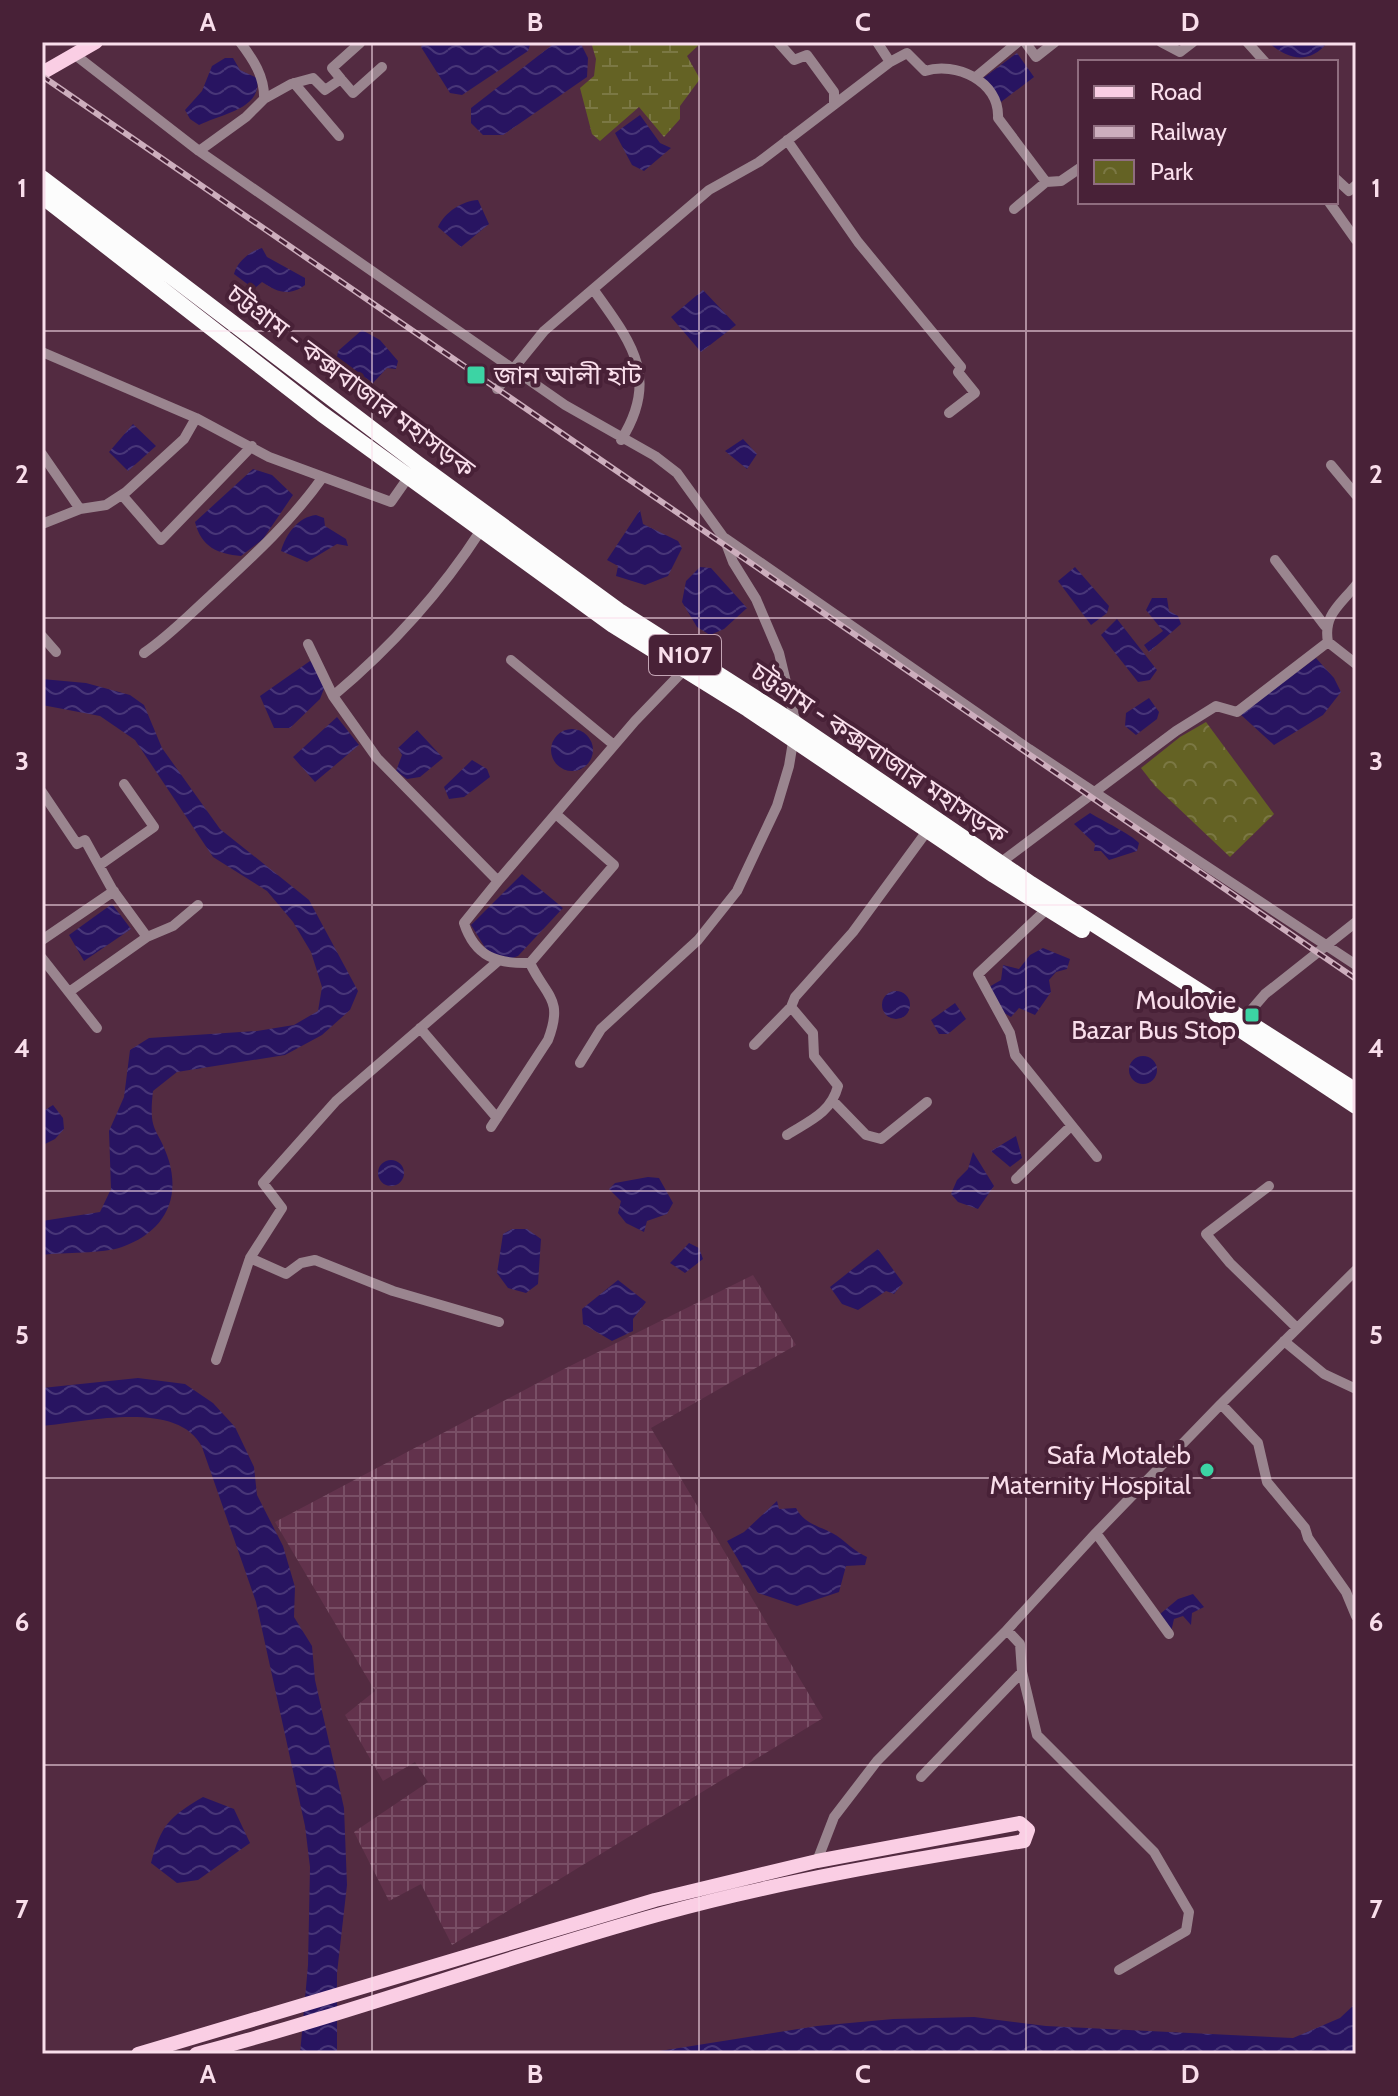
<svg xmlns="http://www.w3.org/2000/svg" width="1398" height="2096" font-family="Cabin,'Noto Sans Bengali',sans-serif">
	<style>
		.industrial { fill: url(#industrial-grid) }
		.wetland { fill: url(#wetland-marsh) }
		.park { fill: url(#park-crowns) }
		.water { fill: url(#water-waves) }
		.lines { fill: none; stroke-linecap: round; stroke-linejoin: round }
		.minor { stroke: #9a858f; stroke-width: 10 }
		.major { stroke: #facee4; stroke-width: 14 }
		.highway { stroke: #fcfcfc; stroke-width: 16 }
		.rail-casing { stroke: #cdaebd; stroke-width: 6 }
		.rail { stroke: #482137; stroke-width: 3; stroke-dasharray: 9; stroke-linecap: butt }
		.grid { fill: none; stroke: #f9deeb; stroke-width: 2; stroke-opacity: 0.55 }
		.poi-dot { fill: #3cd4a4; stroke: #482137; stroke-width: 3 }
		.labels { text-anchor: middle; stroke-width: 8; stroke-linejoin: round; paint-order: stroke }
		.shield { fill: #482137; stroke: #c4a5b5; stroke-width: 2 }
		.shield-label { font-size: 24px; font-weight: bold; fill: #f9deeb }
		.poi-label { font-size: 26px; fill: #f9deeb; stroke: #482137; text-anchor: end }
		.street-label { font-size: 26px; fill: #f9deeb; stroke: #482137 }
		.neatline { fill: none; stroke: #f9deeb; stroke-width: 3 }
		.grid-label { font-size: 26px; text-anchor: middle; font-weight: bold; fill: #f9deeb }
	</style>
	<defs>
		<pattern id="industrial-grid" width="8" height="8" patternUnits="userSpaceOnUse" patternTransform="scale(2)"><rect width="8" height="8" fill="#62324c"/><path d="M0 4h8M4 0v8" fill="none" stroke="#794f66"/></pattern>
		<pattern id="wetland-marsh" width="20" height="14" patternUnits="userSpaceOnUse" patternTransform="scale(2)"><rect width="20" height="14" fill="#646224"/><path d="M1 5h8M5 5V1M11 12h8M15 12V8" fill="none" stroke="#7b7844"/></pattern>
		<pattern id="park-crowns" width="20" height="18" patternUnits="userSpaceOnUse" patternTransform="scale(2)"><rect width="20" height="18" fill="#646224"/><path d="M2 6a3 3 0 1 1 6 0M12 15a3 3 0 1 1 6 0" fill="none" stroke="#7b7844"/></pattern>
		<pattern id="water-waves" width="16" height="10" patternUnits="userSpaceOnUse" patternTransform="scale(2)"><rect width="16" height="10" fill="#281461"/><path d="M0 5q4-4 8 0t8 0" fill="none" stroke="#483678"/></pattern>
	</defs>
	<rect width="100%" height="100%" fill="#532b41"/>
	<path class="industrial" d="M753,1275l43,70 -145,83 172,290 -371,227 -31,-61 -32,17 -35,-69 74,-50 -13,-20 -32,19 -38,-66 30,-24 -100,-169 289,-153z"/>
	<path class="wetland" d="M591,42h111l-15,14 13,23 -20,27v13l-16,18 -25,-30 -39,34 -8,-7 -12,-46 14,-12 2,-17z"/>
	<path class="park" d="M1206,722l68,92 -44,43 -75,-71 -14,-18 39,-31z"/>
	<path class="water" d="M424,42h107l-3,9 -66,44 -12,-2 -29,-46z
		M556,42h24l8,16 -1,19 -84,58h-20l-12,-12v-15z
		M1268,42h60c-19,23 -40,18 -60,0z
		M1017,53l17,24 -33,25 -19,-23z
		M225,58h8l7,12 17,8c6,31 -37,36 -58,47l-9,-6 -5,-9 17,-19 10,-25z
		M640,115l20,28 11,5 -27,23 -12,-6 -17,-32z
		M478,200l11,24 -28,23 -23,-20c7,-15 24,-26 40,-27z
		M262,248l5,9 38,21v7c-16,12 -28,7 -43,-3l-8,7 -20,-15c3,-12 16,-23 28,-26z
		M703,290l33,35 -35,27 -30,-35z
		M362,330l18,10 18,21 -2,8 -9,-1 -14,15 -36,-26 1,-6z
		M133,424l23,22 -28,25 -19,-19z
		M743,439l14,15 -10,15 -22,-18z
		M253,469l19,6 21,20 -30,44 -22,17c-23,-2 -40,-9 -46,-34z
		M640,510l3,14 35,17 4,7 -14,28 -23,9 -29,-9 2,-10 -11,-6z
		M316,515l8,3 1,8 21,13 2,7 -11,-2 -30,18 -26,-11c5,-17 17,-34 35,-36z
		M700,567l11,1 36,40 -23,21 -14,6 -13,-8 -15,-25 4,-21z
		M1075,567l34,39 -2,7 -16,12 -33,-44z
		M1152,598h15l2,13 9,5 3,8 -32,28 -5,-7 19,-14 -17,-21z
		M1117,619l40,51 -7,10 -12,2 -37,-47z
		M1316,658l18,20 7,14 -18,23 -49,30 -34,-31z
		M310,661l6,5 9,20 -5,13 -30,29h-16l-14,-32z
		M42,679l44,4 44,12 14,10 18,43 58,81 89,71 49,91 -8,19 -28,25 -37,20 -108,17 -24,19c-5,44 5,35 16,70 12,42 -8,72 -47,86 -19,7 -58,5 -80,8v-34l58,-9 11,-23 -2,-58 15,-34 6,-47 19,-12 108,-7 37,-6 24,-14 4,-24 -11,-35 -18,-30 -26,-31 -54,-34 -78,-117 -35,-24 -58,-11z
		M1149,698l10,14 -2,7 -21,16 -11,-9 1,-13z
		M337,717l22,28 -44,37 -22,-25z
		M551 750a21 21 0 1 1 42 0a21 21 0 1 1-42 0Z
		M417,730l26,28 -23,19 -13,2 -11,-8 6,-16 -4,-7z
		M472,760l15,9 3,8 -26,20 -15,2 -5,-12z
		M1090,813c13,8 41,21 49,30l-2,8 -28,9 -8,-9h-7l1,-7 -21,-20z
		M522,874l41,34 -45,48 -14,5 -18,-12 -15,-24z
		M112,904l19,25 -47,32 -15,-26z
		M1043,948l27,11 -3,10 -11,3 -7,8 2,12 -16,23 -16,-7 -8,9 -10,-6 -12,-24 12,-7 2,-15 16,4 11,-14z
		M882 1005a14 14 0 1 1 28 0a14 14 0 1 1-28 0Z
		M955,1003l11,16 -18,15h-9l-8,-14z
		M1129 1070a14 14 0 1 1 28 0a14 14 0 1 1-28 0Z
		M53,1105l10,13 1,11 -9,10 -12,6 -1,-33z
		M1016,1136l6,22 -12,9 -19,-16z
		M973,1152l21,34 -16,23 -20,-7 -7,-8 6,-14 11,-11z
		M378 1173a13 13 0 1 1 26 0a13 13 0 1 1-26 0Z
		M648,1177l11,1 14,25 -6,11 -20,7 -3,11 -18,-9 -8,-10 3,-12 -12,-12 6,-6z
		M512,1229h15l14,10 -3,45 -12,9 -18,-5 -11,-15 6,-39z
		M689,1243l10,5 4,11 -18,14 -15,-10z
		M878,1249l25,34 -9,11 -8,-3 -28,19 -16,-6 -12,-17z
		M618,1280l28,22 -13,17v12l-21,10 -29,-17 -1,-15z
		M138,1378l47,6 28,19 22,24 19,40 3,28 26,51 12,41 -1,30 18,29 3,34 29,128 3,77 -10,88v81h-37l8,-89 2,-98 -5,-41 -49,-224 -54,-155c-24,-48 -116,-25 -160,-21v-38z
		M777,1501l2,8 17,-1c10,19 28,18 44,30 10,8 15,13 27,19l-2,8 -19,1 -7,26 -42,14 -39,-13 -31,-52 17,-9z
		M1193,1594l11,13 -12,6 -1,12 -8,-9 -9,3 -3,13 -11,-18 18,-15z
		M203,1797l31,12 16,34 -52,37 -21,3 -26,-20c10,-38 18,-46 52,-66z
		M1356,2003v51h-715l176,-28 76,-7 81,-2 72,9 247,12 47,-20z"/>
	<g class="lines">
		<path class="minor" d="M778,42l16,18 13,-5 27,37v12
			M877,42l13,20
			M1025,42l11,15 19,-15
			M1161,42l19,10 13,-10
			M1247,42l18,20
			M74,54l125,97 366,254 90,51 22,17 47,65 9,24 23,37 23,54 17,71 -7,42 -12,40 -40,85 -39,49 -97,89 -21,34
			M977,76l41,-34
			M341,79l-9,-11 28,-25
			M294,83l45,53
			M264,99l27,-15 22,-6 12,12 16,-11 12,14 29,-26
			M787,140l71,102 103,125 -3,5 17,21 -26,20
			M199,151l47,-34 18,-18c1,-22 -11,-40 -24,-57
			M1336,179l13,12 7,-6
			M1329,202l27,38
			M1014,209l32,-27
			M593,289c37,52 68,88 28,151
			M42,352l154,66 73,39 122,45 21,-30
			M497,389l47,-58 165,-141 50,-28 131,-100 17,-9 18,18c30,-10 75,10 73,47l48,64 15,-1 19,-13
			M42,454l38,55
			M1331,465l25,30
			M122,495l39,45 91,-94
			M42,524l38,-15 26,-4 20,-13 58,-53 12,-21
			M481,530c-40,62 -92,119 -148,166l44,62 121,123 -34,42c11,34 33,41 66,40
			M725,538l304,211 327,216
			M1275,560l50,66
			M1356,585c-16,20 -33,30 -28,57l28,22
			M42,636l14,16
			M308,644l25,52
			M144,653c25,-17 44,-37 66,-57 40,-37 81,-74 112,-118
			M511,660l103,85
			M42,792l35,52 8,-4 27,49 35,48 -78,55
			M1000,863l176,-132 40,-25 21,6 91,-70
			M100,865l54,-38 -30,-43
			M498,881l137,-160 50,-52
			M1047,909l-69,65 32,59 5,22 82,102
			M147,937l26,-11 25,-21
			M42,940l72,-49
			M42,958l55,70
			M1240,1023l25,-29 91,-72
			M420,1028l77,90
			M754,1045l37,-38
			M834,1102l32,33 15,4 46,-37
			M491,1127l57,-87c16,-42 -2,-43 -18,-77l84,-98 -57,-50
			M787,1135c22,-14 44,-22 51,-49l-24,-30 -1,-23 -22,-26 4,-10 58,-65 77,-105
			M1016,1179l55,-53
			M1269,1186l-63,48 24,29 67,65
			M250,1258l36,16 15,-11 14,-3 78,31 106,31
			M1356,1270l-135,134 37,39 9,39 38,46 3,10 38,54 10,24
			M1284,1341l40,33 32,15
			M216,1360l34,-102 32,-50 -19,-25 73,-82 161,-139
			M1096,1533l-89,97 13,14 2,28 15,63 117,117 35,60 -3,19 -67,39
			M1169,1634l-73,-101 125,-129
			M921,1777l101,-105
			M817,1861l17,-44 43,-56 130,-131"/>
		<path class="major" d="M42,73l54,-31
			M138,2054l517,-154 162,-39 203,-38 8,7 -4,11c-122,20 -244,40 -363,73 -156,43 -309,99 -465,140"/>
		<path class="highway" d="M42,178l376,286 201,147 177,113 235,160 325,207
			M42,196l280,218 291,211 135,84 246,166 88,55
			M1217,1014l139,92"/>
		<defs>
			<path id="rail" d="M42,76l1314,903"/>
		</defs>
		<use href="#rail" class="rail-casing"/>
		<use href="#rail" class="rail"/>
	</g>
	<path class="grid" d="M372,42v2012M699,42v2012M1026,42v2012M42,331h1314M42,618h1314M42,905h1314M42,1191h1314M42,1478h1314M42,1765h1314"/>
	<g class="poi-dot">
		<rect x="466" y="365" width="20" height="20" rx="4"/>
		<rect x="1244" y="1007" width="16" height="16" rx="4"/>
		<circle cx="1207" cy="1470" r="8"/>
	</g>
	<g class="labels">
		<rect class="shield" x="649" y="635" width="72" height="40" rx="6"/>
		<g class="shield-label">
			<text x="685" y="663">N107</text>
		</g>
		<g class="poi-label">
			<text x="494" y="384" text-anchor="start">জান আলী হাট</text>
			<text x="1236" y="1009">Moulovie<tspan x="1236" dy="30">Bazar Bus Stop</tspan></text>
			<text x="1191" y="1464">Safa Motaleb<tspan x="1191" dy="30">Maternity Hospital</tspan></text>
		</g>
		<g class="street-label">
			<text transform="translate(351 381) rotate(37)" y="9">চট্টগ্রাম - কক্সবাজার মহাসড়ক</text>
			<text transform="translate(879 753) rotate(34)" y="9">চট্টগ্রাম - কক্সবাজার মহাসড়ক</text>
		</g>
	</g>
	<rect width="1398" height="2096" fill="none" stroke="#482137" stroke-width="88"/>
	<rect x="1078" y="60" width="260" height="144" fill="#482137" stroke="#8f6d7f" stroke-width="2"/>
	<rect x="1094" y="86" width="40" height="12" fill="#facee4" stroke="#8f6d7f" stroke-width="2"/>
	<text x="1150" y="100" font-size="24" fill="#f9deeb">Road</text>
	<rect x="1094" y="126" width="40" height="12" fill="#cdaebd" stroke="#8f6d7f" stroke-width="2"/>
	<text x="1150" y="140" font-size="24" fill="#f9deeb">Railway</text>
	<rect x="1094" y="160" width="40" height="24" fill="url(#park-crowns)" stroke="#8f6d7f" stroke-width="2"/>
	<text x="1150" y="180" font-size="24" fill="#f9deeb">Park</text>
	<rect x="44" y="44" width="1310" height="2008" class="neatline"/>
	<g class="grid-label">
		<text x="208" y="31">A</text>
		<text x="535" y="31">B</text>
		<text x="863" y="31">C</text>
		<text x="1190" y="31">D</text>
		<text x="22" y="197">1</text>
		<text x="1376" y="197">1</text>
		<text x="22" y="483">2</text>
		<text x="1376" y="483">2</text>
		<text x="22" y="770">3</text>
		<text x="1376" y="770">3</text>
		<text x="22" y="1057">4</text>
		<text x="1376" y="1057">4</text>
		<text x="22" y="1344">5</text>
		<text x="1376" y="1344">5</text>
		<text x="22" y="1631">6</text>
		<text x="1376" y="1631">6</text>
		<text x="22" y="1918">7</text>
		<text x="1376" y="1918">7</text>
		<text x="208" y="2083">A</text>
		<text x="535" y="2083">B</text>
		<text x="863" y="2083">C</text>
		<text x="1190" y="2083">D</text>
	</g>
</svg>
